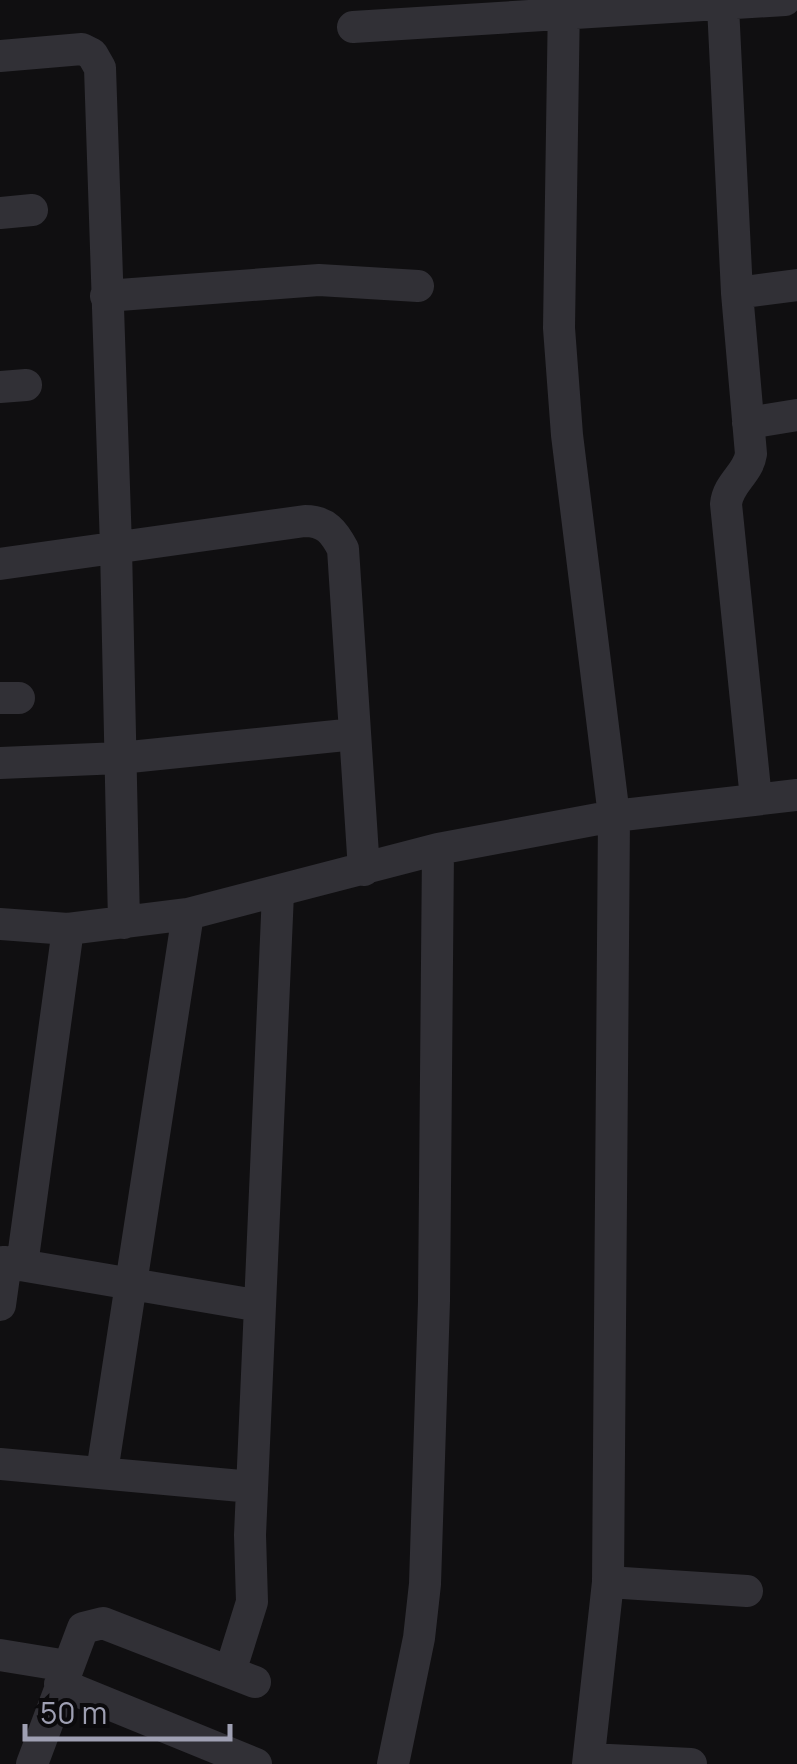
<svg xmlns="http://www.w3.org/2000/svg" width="797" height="1764" font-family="Manrope,sans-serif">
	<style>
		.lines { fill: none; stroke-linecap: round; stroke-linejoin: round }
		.minor { stroke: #313036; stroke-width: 32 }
	</style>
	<rect width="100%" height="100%" fill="#100f11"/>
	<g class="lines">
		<path class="minor" d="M564,0l-5,328 8,107 47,381 -6,766 -20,182
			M723,6l14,287 14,161c-3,20 -23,29 -25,50l30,295
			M353,27l432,-27
			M0,56l82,-7 10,5 8,14 16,479 8,376
			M0,213l32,-3
			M737,293l60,-8
			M106,296l213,-16 99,6
			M0,387l26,-2
			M748,423l49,-8
			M0,564l305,-43c21,0 29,11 38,28l21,321
			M0,698h19
			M0,763l120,-5 235,-24
			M0,924l68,5 120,-15 250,-65 176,-33 183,-21
			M3,1262l257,44
			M22,1265l46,-336
			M0,1305l6,-43
			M0,1464l252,23
			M102,1472l86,-558
			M608,1582l139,9
			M0,1655l67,11
			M230,1672l22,-70 -2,-67 28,-642
			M60,1684l196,80
			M589,1759l102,5
			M32,1764l51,-136 20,-5 152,59
			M393,1764l26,-126 6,-54 9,-283 4,-452"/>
	</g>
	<path d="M25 1724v15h205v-15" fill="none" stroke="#9fa0b3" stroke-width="5"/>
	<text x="40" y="1724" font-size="30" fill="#9fa0b3" stroke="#0b0a0c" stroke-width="8" paint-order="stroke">50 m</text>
</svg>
